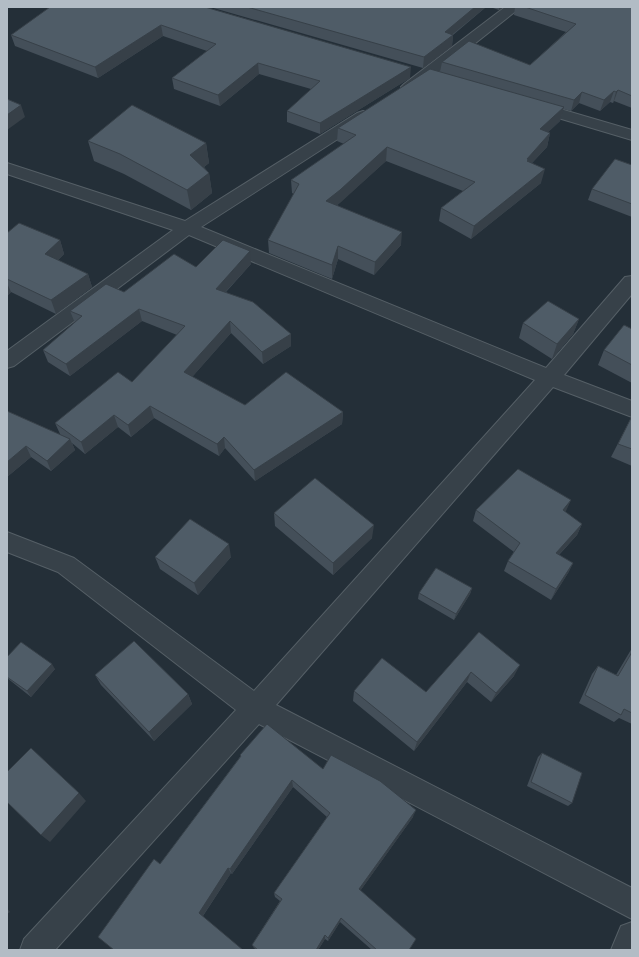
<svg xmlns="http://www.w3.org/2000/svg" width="639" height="957" font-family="'Open Sans',sans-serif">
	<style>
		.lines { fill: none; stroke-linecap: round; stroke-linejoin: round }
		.street-casing { stroke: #555f66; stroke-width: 2 }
		.street { fill: #374149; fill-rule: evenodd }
		.wall { fill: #444f59 }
		.shaded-wall { fill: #374048 }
		.building { fill: #4f5c67; stroke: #374048 }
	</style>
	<rect width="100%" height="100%" fill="#242f38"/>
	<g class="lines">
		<defs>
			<path id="street" d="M505,7h16l-91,72 -16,11 -5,2 -5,-2 -3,-3 3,-3z
				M533,101l99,29v10l-104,-31 -3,-3 3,-3z
				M363,111l6,2 2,3 -2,3 -168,108 345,141 79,-91 7,-1v18l-68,81 68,26v16l-79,-30 -277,318 356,183v31l-373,-195 -204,226h-35l4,-11 212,-229 -178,-138 -51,-20v-20l67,26 180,133 281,-311 -346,-145 -175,131 -7,2v-17l166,-121 -166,-56v-11l178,58 172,-108z
				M632,922v28h-21l10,-24z"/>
		</defs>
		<use href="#street" class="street-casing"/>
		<use href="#street" class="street"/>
	</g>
	<path class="wall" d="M205,7l205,71 -90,56 -33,-12v-11l24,-22 -52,-15 -39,32 -46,-17 -2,-11 35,-27 -44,-15 -65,42 -83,-32 -4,-11z
		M210,7h276l-33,28 -1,11 -29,22z
		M490,7h13l-4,3z
		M515,7h117v101l-18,-7 -1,2 -3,-1 -10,9 -21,-8 -8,8 -8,-2 -3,12 -12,11 2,1 -3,14 -15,16 9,20 -70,56 -32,-18 2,-13 22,-17 -77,-30 -49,44 64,40 -27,30 -36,-16 -6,20 -63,-26 -1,-13 26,-46 -2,-1 -1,-13 53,-36 -7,-3 1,-13 102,-56 2,-10 88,3 36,-33 -52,-17z
		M88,141l118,2 3,20 -5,4 5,6 3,20 -21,17 -67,-36 -30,-13z
		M632,165v52l-44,-17 4,-11z
		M7,233l53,7 4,14 -6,6 30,14 4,13 -36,27 -45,-22 -4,4z
		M251,264l-25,28 65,42v12l-28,18 -32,-31 -39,44 53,28 98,7 -1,12 -87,57 -30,-33 -6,8 -65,-38 -23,19 -13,-10 -33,27 -13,-11 3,7 -24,21 -20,-14 -24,20v-66l54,24 -1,-1 -5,-11 77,-41 45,-47 -35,-14 -72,55 -22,-14 -5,-12 32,-27 -5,-12 126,-44z
		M579,319l-6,15 -21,25 -33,-21 4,-15z
		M632,329v54l-34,-18 6,-15z
		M632,416v50l-21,-9z
		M476,510l89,2 17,12 -5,11 -18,20 14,8 -5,10 -17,27 -47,-29 4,-10 6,-9 -41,-31z
		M274,513l98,25 -39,37 -58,-49z
		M155,557h76l-33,38 -38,-26z
		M472,588l-2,6 -16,26 -36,-21 1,-6z
		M479,632l35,44 -23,26 -24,-20 -53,69 -61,-50 1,-10 72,1z
		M632,648v76l-13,-6 -5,4 -35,-19 13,-29 6,-8 18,9z
		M7,657l48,12 -24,28 -24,-19z
		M95,675l93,19 4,10 -38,37 -53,-56z
		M542,753l30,50 -4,3 -41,-20 11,-29z
		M240,755l83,14 90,48 -53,74 49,59h-37l-32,-28 -12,19 -3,-2 -7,11h-61l-3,-2 -2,-3 28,-44 -5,-4 -1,-4 53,-76 -34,-30 -61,87 -1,-1 -28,43 -89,34 46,-86 80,-107z"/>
	<path class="shaded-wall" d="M475,7h11l-43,35 2,-10z
		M499,7h4l-4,3z
		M161,25l2,11 -65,42 -3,-11z
		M453,35l-1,11 -29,22 1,-11z
		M258,63l1,11 -39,32 -2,-11z
		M411,67l-1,11 -90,56v-11z
		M618,90l-4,11 -1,2 3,-11z
		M614,91l-4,11 -10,9 4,-11z
		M582,92l-3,11 -8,8 3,-11z
		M21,105l4,12 -18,13v-15z
		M564,107l-4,14 -23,22 3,-14z
		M550,133l-3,14 -21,22 1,-10z
		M206,143l3,20 -16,12 -3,-20z
		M387,147l-1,14 -46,42 -14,11v-13z
		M545,169l-4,14 -70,56 3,-13z
		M209,173l3,20 -21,17 -4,-20z
		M402,232l-1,13 -27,30 1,-13z
		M60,240l4,14 -14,14 -5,-14z
		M338,246v13l-6,20v-14z
		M250,251l1,13 -34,37 -1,-12z
		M88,274l4,13 -36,27 -5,-14z
		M7,283l4,9 -4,4z
		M139,309l3,12 -72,55 -4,-12z
		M579,319l-6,15 -21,25 5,-15z
		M230,321l1,12 -45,51 -2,-12z
		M291,334v12l-28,18 -1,-12z
		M150,406l4,12 -23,19 -3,-12z
		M343,412l-1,12 -87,57 -1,-11z
		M114,415l4,12 -33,27 -4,-12z
		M224,437l1,11 -6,8 -2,-12z
		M70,439l5,11 -24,21 -4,-10z
		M26,446l5,11 -24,20v-15z
		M571,500l-5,11 -8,11 5,-12z
		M582,524l-5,11 -26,28 5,-10z
		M374,525l-2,13 -39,37v-12z
		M229,544l2,13 -33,38 -4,-12z
		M573,563l-5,10 -17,27 5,-11z
		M472,588l-2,6 -16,26 2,-6z
		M52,664l3,5 -24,28 -4,-6z
		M520,665l-6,11 -23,26 5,-9z
		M471,672l-4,10 -53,69 3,-9z
		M188,694l4,10 -38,37 -5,-9z
		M292,780l1,7 -61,87 -2,-5z
		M79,793l7,8 -36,41 -9,-7z
		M416,810l-3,7 -55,77 1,-5z
		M228,868l3,5 -29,44 -3,-4z
		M7,908l3,4 -3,2z
		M341,918l-1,4 -12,19v-3z
		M325,935v4l-7,11h-2z"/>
	<path class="building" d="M50,7h155l206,60 -91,56 -33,-12 33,-30 -62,-18 -40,32 -46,-17 44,-34 -55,-19 -66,42 -84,-32z
		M247,7h228l-30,25 8,3 -29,22z
		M525,7h107v89l-14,-6 -2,2 -2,-1 -10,9 -22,-8 -8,8 -132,-38 27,-21 61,24 46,-41z
		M430,69l134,38 -24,22 10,4 -23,26 2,1 -2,1 18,8 -71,57 -33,-18 34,-26 -88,-35 -47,43 -14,11 76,31 -27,30 -37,-16 -6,19 -64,-25 31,-56 -8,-4 65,-45 -18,-7z
		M7,99l14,6 -14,10z
		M132,105l74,38 -16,12 19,18 -22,17 -67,-36 -32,-13z
		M615,159l17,6v39l-40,-15z
		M19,223l41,17 -15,14 43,20 -37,26 -44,-21v-46z
		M223,240l27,11 -34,38 37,13 38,32 -29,18 -32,-31 -46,51 61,33 41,-33 57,40 -89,58 -30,-33 -7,7 -67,-38 -22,19 -14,-10 -33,27 -26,-19 63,-51 14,10 53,-56 -46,-17 -73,55 -23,-14 39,-34 -12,-5 36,-27 18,8 50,-38 22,13z
		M548,301l31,18 -22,25 -34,-21z
		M624,325l8,4v36l-28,-15z
		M7,411l63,28 -23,22 -21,-15 -19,16z
		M632,416v33l-14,-5z
		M518,469l53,31 -8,10 19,14 -26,29 17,10 -17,26 -48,-28 12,-18 -44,-33z
		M315,478l59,47 -41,38 -59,-50z
		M190,519l39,25 -35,39 -39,-26z
		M436,568l36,20 -16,26 -37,-21z
		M479,632l41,33 -24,28 -25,-21 -54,70 -63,-51 28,-33 44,34z
		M134,641l54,53 -39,38 -54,-57z
		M21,642l31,22 -25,27 -20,-14v-20z
		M632,652v61l-8,-4 -3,6 -36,-20 13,-29 20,10z
		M267,724l56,45 8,-14 49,26 36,29 -57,79 57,50 -7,11h-32l-36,-32 -13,20 -3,-3 -9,15h-58l-6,-5 30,-46 -8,-6 56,-80 -38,-33 -62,89 -2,-1 -29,45 44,37h-129l-16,-13 56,-78 6,5 81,-108 -1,-1z
		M31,748l48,45 -38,42 -34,-33v-30z
		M542,753l40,20 -10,30 -41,-21z"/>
	<rect width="639" height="957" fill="none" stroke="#b2bcc5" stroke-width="16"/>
</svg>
